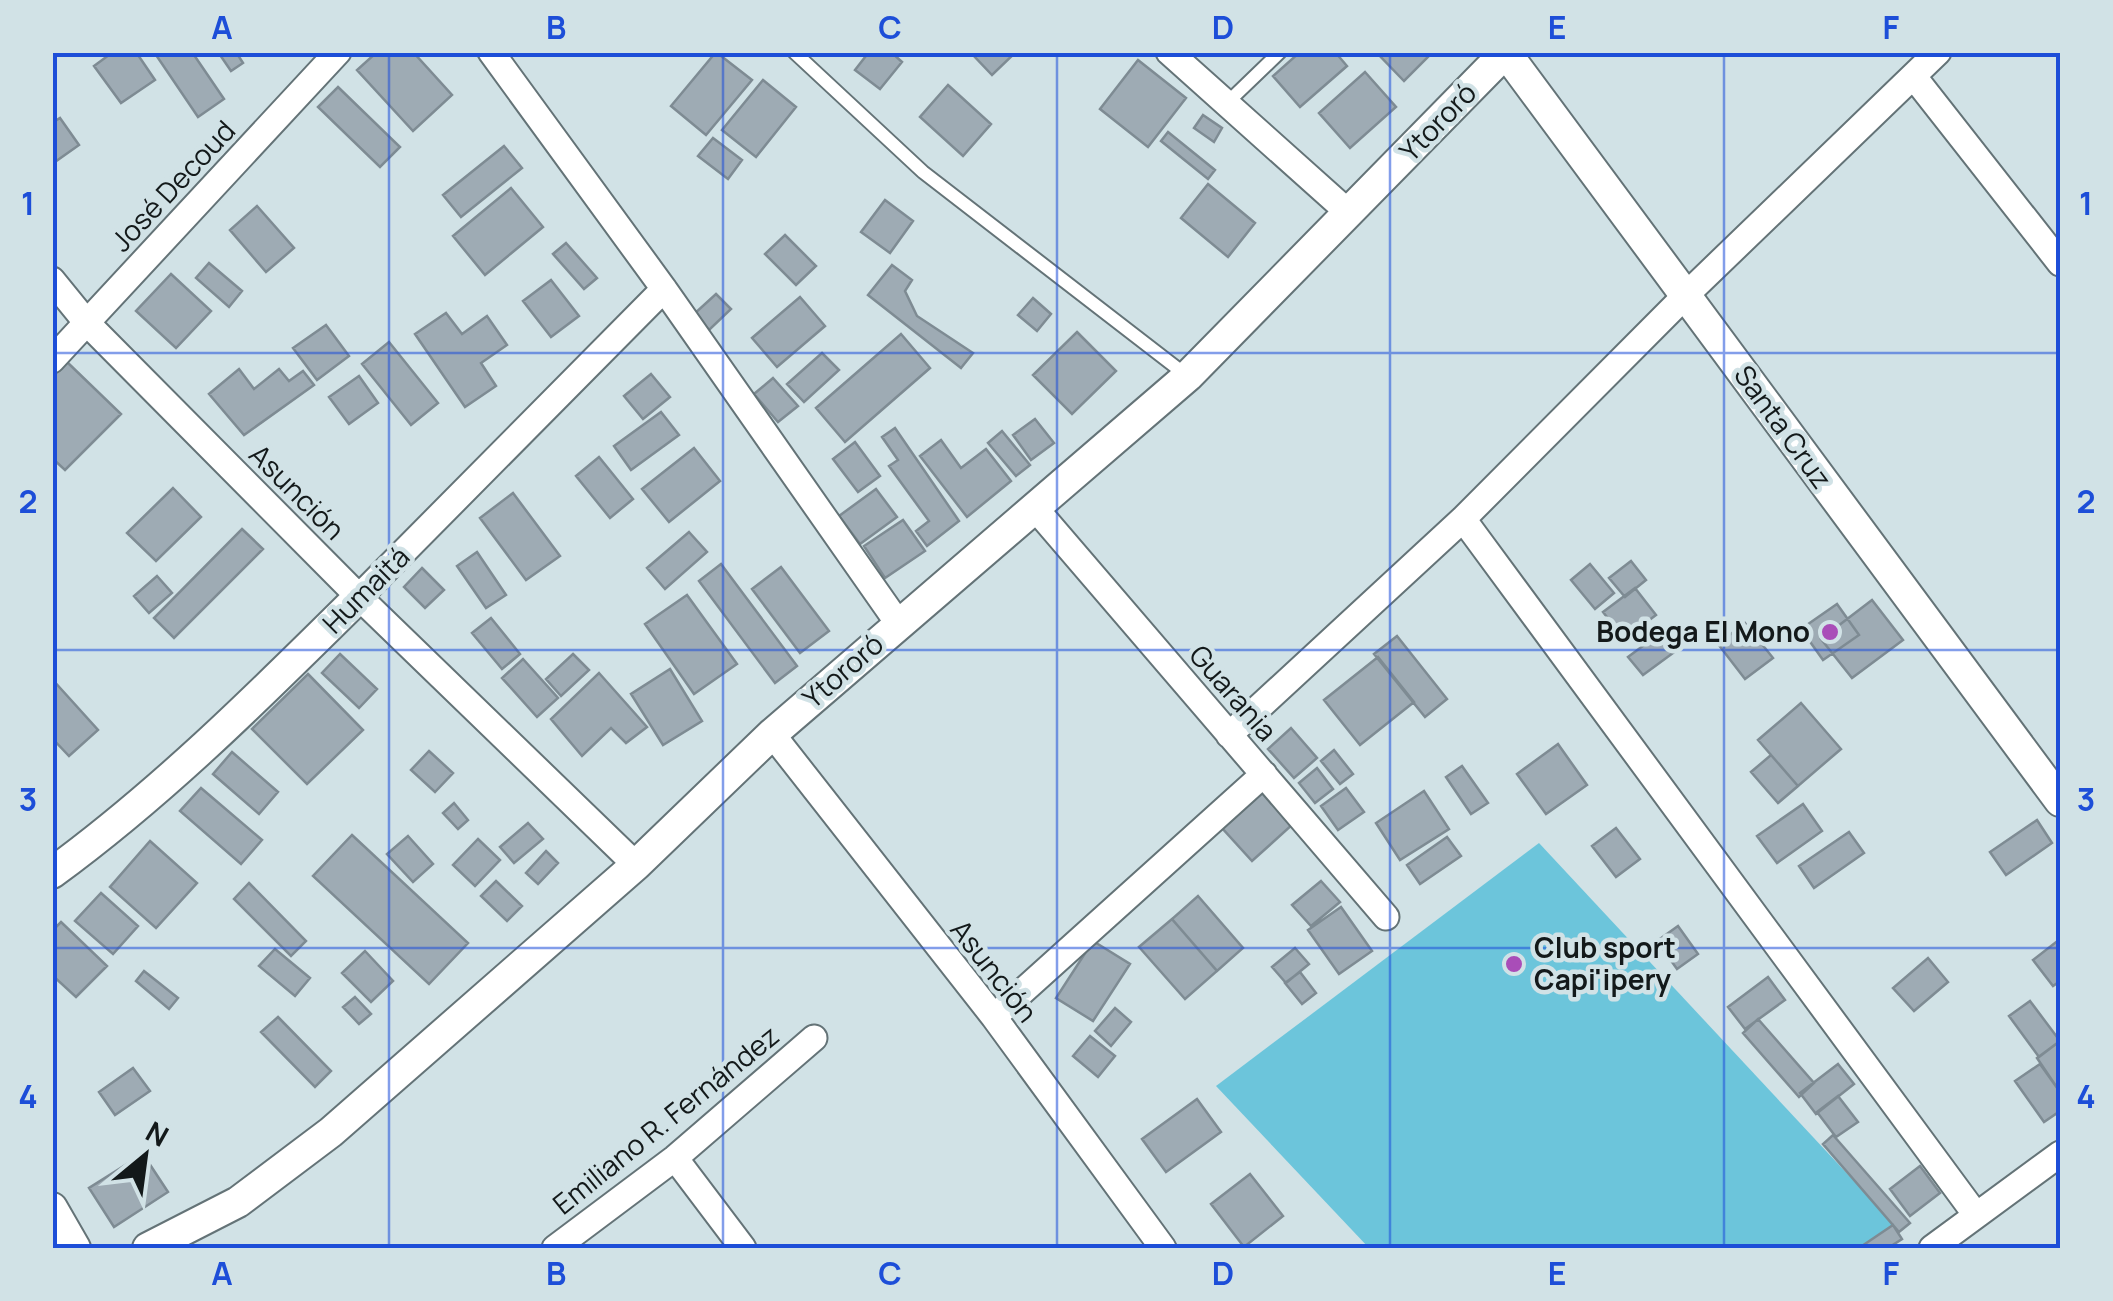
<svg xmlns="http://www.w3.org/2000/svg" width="2113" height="1301" font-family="Manrope,sans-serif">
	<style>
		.green { fill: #6cc5db }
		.building { fill: #9eabb4; stroke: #7e8b93; stroke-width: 2.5 }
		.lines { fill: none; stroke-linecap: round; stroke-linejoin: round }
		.service-casing { stroke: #647377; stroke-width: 16 }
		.minor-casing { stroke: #647377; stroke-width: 29 }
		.tertiary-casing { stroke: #647377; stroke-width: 34 }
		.service { stroke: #fff; stroke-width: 12 }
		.minor { stroke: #fff; stroke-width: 25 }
		.tertiary { stroke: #fff; stroke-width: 30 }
		.grid { fill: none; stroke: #1d4ed8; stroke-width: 2.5; stroke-opacity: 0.55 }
		.poi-dot { fill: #a94db8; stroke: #d1e2e6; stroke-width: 4 }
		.labels { text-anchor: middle; stroke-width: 9; stroke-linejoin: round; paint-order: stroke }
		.street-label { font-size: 28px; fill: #13191a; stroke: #d1e2e6 }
		.poi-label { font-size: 28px; font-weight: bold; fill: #13191a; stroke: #d1e2e6; text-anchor: end }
		.neatline { fill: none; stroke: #1d4ed8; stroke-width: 4 }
		.grid-label { font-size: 32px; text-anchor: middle; font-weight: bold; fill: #1d4ed8 }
	</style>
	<rect width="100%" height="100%" fill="#d1e2e6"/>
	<path class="green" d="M1539,843l357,383 -29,22h-498l-153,-162z"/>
	<path class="building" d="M113,52h23l19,28 -34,23 -27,-37z
		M154,52h38l32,47 -26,18z
		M218,52h18l7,11 -12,8z
		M377,52h36l39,43 -39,36 -56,-61z
		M716,52l36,28 -46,55 -35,-29z
		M869,52h22l11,10 -22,27 -25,-19z
		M976,52h40l-24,23 -19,-20z
		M1300,52h35l12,14 -47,41 -27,-31z
		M1376,52h50l3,4 -25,25z
		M1138,60l48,38 -38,49 -48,-38z
		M1365,72l31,35 -46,41 -31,-35z
		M763,80l33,27 -40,50 -34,-27z
		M948,85l43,39 -28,32 -43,-39z
		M338,87l62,60 -20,20 -62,-60z
		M1203,115l19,13 -8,14 -20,-14z
		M60,118l19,27 -27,19v-41z
		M1168,132l47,38 -7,9 -47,-38z
		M713,138l29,22 -14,19 -30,-23z
		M504,146l18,22 -61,49 -18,-22z
		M1208,184l47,39 -27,34 -47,-39z
		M511,188l32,39 -58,48 -32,-39z
		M885,200l28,21 -23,32 -29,-21z
		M257,206l37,42 -28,24 -36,-42z
		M785,235l31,31 -20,19 -31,-31z
		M566,243l31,35 -13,11 -31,-35z
		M209,263l33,28 -13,16 -33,-29z
		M892,265l20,15 -7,11 12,25 56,37 -12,15 -93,-73z
		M171,274l40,37 -35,37 -40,-37z
		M551,280l28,36 -28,21 -28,-36z
		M716,294l15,15 -22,21 -15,-16z
		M800,297l25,29 -48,41 -25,-29z
		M1033,298l18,16 -14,17 -19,-16z
		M446,313l16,21 25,-18 20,29 -26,18 15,23 -31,21 -50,-73z
		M326,325l23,31 -32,24 -24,-32z
		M1077,332l39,39 -44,43 -39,-39z
		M901,334l29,34 -85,74 -29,-34z
		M389,342l49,61 -27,22 -49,-61z
		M822,353l17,17 -35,32 -17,-18z
		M67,362l54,52 -56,56 -13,-12v-81z
		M239,369l15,20 25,-20 10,12 14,-10 11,14 -70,50 -35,-41z
		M651,374l19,23 -27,22 -19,-23z
		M359,376l19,27 -29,21 -20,-27z
		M773,378l25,28 -20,16 -24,-28z
		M661,412l18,23 -48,35 -17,-24z
		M1035,419l19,24 -23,17 -18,-25z
		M895,428l64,93 -32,25 -11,-15 13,-10 -40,-55 9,-6 -16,-23z
		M1002,431l28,34 -14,11 -28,-33z
		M941,440l20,28 25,-19 25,32 -44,36 -47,-61z
		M855,442l25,34 -22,16 -25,-33z
		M694,448l26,33 -51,41 -27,-33z
		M599,457l34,42 -23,19 -34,-42z
		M173,488l28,29 -45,44 -29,-28z
		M876,489l21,28 -37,27 -21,-28z
		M513,493l47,63 -34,24 -46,-62z
		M903,520l22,31 -40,27 -21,-32z
		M242,529l21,20 -89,89 -20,-20z
		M689,532l18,20 -42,37 -18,-21z
		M477,552l29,43 -20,13 -29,-42z
		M1631,561l15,19 -21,17 -16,-19z
		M721,564l76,102 -22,17 -76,-102z
		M1590,564l24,29 -19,16 -24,-29z
		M781,567l48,64 -29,22 -48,-64z
		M422,568l22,22 -19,18 -21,-21z
		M157,576l15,17 -23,20 -15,-17z
		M1635,588l21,27 -32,24 -21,-27z
		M687,595l50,69 -43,30 -49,-70z
		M1872,600l31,40 -51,38 -31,-39z
		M1837,604l22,31 -36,25 -22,-31z
		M491,618l29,36 -18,15 -30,-36z
		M1745,623l28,35 -28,21 -27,-35z
		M1659,634l14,19 -30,22 -15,-18z
		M1397,636l50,63 -22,18 -51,-63z
		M340,654l37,35 -18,19 -37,-35z
		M573,654l16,16 -28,26 -15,-17z
		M1378,657l36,45 -54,43 -36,-45z
		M523,659l35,39 -21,19 -35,-39z
		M670,669l32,52 -39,24 -32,-51z
		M599,673l48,54 -21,16 -15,-15 -29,28 -31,-37z
		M308,674l55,56 -56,54 -55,-55z
		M52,679l46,51 -29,26 -17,-18z
		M1801,703l40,46 -43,37 -40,-46z
		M1291,728l26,30 -23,20 -26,-29z
		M1558,744l29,41 -41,29 -29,-40z
		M1334,750l19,24 -13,10 -19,-23z
		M429,751l24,22 -18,19 -24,-22z
		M232,752l46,40 -19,22 -46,-40z
		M1771,755l27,31 -20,17 -27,-31z
		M1462,766l26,37 -17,11 -25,-37z
		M1317,768l16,21 -18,14 -16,-20z
		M201,788l61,52 -21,24 -61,-53z
		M1346,788l18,24 -26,18 -17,-24z
		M1262,791l31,33 -41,37 -30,-33z
		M1424,791l25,38 -49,31 -24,-37z
		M454,803l14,17 -10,9 -15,-16z
		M1803,804l19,27 -45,32 -20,-27z
		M2037,820l15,23 -46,32 -16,-23z
		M528,823l15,16 -29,24 -14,-16z
		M1616,828l24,31 -24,18 -24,-31z
		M1849,832l15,21 -50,35 -15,-22z
		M352,835l116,108 -39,41 -116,-108z
		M408,836l25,28 -20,18 -26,-28z
		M1447,837l14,19 -41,28 -13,-19z
		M478,839l22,21 -25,26 -22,-21z
		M150,841l47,42 -41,45 -46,-41z
		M546,851l12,12 -20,21 -12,-11z
		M496,881l26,25 -15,15 -26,-25z
		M1321,881l19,21 -29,24 -19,-21z
		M249,883l57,58 -15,15 -57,-57z
		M101,893l37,33 -25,28 -38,-33z
		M1198,896l45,52 -26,23 -45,-52z
		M1341,907l31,44 -33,23 -31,-44z
		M1172,919l45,52 -32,28 -46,-52z
		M61,922l46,44 -31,31 -24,-22v-44z
		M1678,926l20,28 -21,15 -20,-28z
		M2060,939v42l-7,5 -20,-26z
		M1093,941l37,23 -37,57 -37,-23z
		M1295,948l14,16 -23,19 -14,-16z
		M275,949l35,29 -15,18 -36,-30z
		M365,951l28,30 -22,21 -29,-29z
		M1928,958l20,24 -34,29 -21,-23z
		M144,971l34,27 -9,11 -33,-28z
		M1300,972l16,21 -14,11 -17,-21z
		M1768,977l17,23 -40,29 -17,-22z
		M355,997l16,17 -12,10 -16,-17z
		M2030,1001l30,40 -21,16 -30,-41z
		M1115,1008l16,14 -20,24 -16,-15z
		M278,1017l53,54 -16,16 -54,-55z
		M1758,1019l56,64 -15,14 -56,-64z
		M1090,1036l25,20 -17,21 -25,-21z
		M2060,1041v51l-23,-34z
		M1838,1064l16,20 -38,30 -16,-21z
		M2040,1064l20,28v19l-16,11 -29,-41z
		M133,1068l17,23 -35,24 -16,-23z
		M1838,1096l20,26 -22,15 -19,-25z
		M1197,1099l24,33 -55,40 -24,-33z
		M1833,1135l77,88 -11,9 -76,-88z
		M143,1154l25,38 -54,35 -25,-39z
		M1920,1166l20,27 -30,23 -20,-27z
		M1250,1174l33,42 -39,31 -33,-43z
		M1893,1225l9,14 -14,9h-29z"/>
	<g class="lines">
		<defs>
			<path id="service" d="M794,52l129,120 263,203
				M1228,102l52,-50"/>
			<path id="minor" d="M491,52l173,237 234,334
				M1169,52l180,161
				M1914,77l146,186
				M52,280l35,43 272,274 277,268
				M52,360l286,-308
				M1035,508l351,409
				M1463,519l513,696
				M359,597l305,-308
				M772,734l222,283 169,231
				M1229,735l234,-216 223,-224 252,-243
				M994,1017l270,-243
				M675,1158l68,90
				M555,1248l120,-90 139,-120
				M1932,1248l128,-94"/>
			<path id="tertiary" d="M1506,53l554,748
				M52,873c111,-81 209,-179 307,-276
				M52,1208l23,40
				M148,1248l90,-46 93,-70 305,-267 136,-131 416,-358 318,-324"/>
		</defs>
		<use href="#service" class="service-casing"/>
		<use href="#minor" class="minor-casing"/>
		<use href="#tertiary" class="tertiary-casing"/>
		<use href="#service" class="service"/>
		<use href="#minor" class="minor"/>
		<use href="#tertiary" class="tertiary"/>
	</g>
	<path class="grid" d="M389,52v1196M723,52v1196M1057,52v1196M1390,52v1196M1724,52v1196M52,353h2008M52,650h2008M52,948h2008"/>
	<g class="poi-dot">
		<circle cx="1830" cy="632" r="10"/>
		<circle cx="1514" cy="964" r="10"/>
	</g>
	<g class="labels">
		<g class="street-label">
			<text transform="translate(1438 122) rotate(-46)" y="10">Ytororó</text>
			<text transform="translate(173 186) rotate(-47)" y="10">José Decoud</text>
			<text transform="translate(1783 427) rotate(54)" y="10">Santa Cruz</text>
			<text transform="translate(297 492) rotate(45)" y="10">Asunción</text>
			<text transform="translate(366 590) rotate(-45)" y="10">Humaitá</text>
			<text transform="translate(843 671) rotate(-41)" y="10">Ytororó</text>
			<text transform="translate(1233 693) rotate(49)" y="10">Guarania</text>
			<text transform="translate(994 971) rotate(52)" y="10">Asunción</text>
			<text transform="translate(666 1120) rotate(-39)" y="10">Emiliano R. Fernández</text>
		</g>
		<g class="poi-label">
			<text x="1810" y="642">Bodega El Mono</text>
			<text x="1534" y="958" text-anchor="start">Club sport<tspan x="1534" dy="32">Capi'ipery</tspan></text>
		</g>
	</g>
	<rect width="2113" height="1301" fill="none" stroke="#d1e2e6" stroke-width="110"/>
	<g transform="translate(145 1156) rotate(29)" stroke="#d1e2e6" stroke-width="8" paint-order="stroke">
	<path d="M0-8L18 38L0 25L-18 38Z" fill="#13191a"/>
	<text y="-15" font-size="28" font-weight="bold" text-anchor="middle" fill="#13191a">N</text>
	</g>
	<rect x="55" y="55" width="2003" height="1191" class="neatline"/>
	<g class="grid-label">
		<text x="222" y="39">A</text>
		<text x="556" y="39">B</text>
		<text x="890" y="39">C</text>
		<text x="1223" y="39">D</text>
		<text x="1557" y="39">E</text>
		<text x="1891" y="39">F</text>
		<text x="28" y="215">1</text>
		<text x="2086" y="215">1</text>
		<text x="28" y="513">2</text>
		<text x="2086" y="513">2</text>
		<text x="28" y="811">3</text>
		<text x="2086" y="811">3</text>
		<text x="28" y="1108">4</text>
		<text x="2086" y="1108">4</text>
		<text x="222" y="1285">A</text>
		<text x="556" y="1285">B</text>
		<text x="890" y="1285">C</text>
		<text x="1223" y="1285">D</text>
		<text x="1557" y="1285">E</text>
		<text x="1891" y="1285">F</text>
	</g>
</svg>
